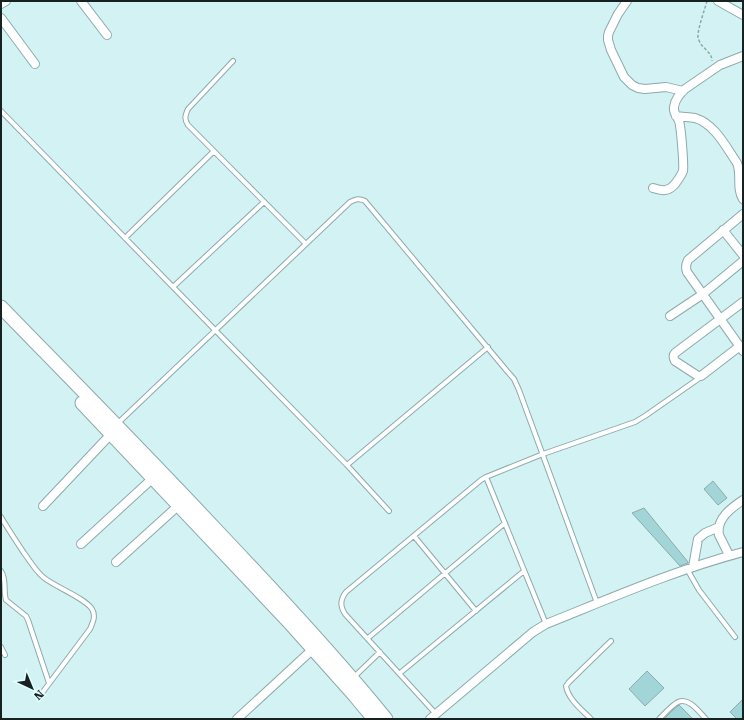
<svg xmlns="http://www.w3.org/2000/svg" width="744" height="720" font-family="'Roboto Serif',serif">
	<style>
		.building { fill: #a2d5d8; stroke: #8daaac }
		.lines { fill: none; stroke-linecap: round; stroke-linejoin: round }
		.service-casing { stroke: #8daaac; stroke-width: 6 }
		.minor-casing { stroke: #8daaac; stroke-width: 10 }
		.primary-casing { stroke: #8daaac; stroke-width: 15 }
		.path { stroke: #8fa7a8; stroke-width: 1.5; stroke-dasharray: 3 2; stroke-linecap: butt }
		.service { stroke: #fff; stroke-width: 4 }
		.minor { stroke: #fff; stroke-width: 8 }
		.primary { stroke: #fff; stroke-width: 13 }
	</style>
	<rect width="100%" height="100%" fill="#d3f2f3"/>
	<path class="building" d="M713,481l14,17 -9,7 -14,-16z
		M644,508l44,54v1l-8,3 -48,-53z
		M647,671l17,17 -19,18 -16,-17z
		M743,699v20h-6l-7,-7z
		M679,705l14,14h-29l9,-9z"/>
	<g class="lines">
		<defs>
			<path id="service" d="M233,61l-45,48c-3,7 -4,10 0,16l118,119
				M1,111l345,353 43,47
				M125,238l89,-87
				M173,287l91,-85
				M117,424l233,-222c6,-3 9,-4 15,-1l142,170 7,8 5,11 78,213
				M347,465l141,-118
				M486,477l60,147
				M1,517c7,12 15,24 23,36 6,8 11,17 19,24 12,10 42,21 49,32 4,7 1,13 -2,20l-51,68
				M414,536l62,75
				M687,569l12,21 36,47
				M1,571c6,8 2,20 5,29l20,16 2,4 21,63
				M368,638l137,-115
				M1,647l4,8
				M400,673l124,-102
				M353,678l27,-26
				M436,714l-91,-100c-5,-8 -5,-14 1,-22l135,-112 5,-3 57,-23 92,-32 10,-6 56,-39
				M591,719c-9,-9 -23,-20 -25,-33l3,-4 42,-41
				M659,719c5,-5 13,-14 19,-17 11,-5 21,10 28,17"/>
			<path id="minor" d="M81,1l26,34
				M627,1l-9,13 -9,18 -1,4v4l3,10 13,27 8,8 6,3 7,1 21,-2 17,4
				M718,1l25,14
				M1,4l5,-3
				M1,18l34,46
				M676,116c6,1 13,1 19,2 20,6 31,29 42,45 5,12 -1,25 6,36
				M653,188c9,3 15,4 22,-4 3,-4 6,-8 8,-13 1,-6 -2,-44 -4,-50 -2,-5 -6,-8 -5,-14 1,-8 6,-13 11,-18l35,-24 23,-9
				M743,214l-55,46c-2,4 -3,7 -1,12l56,79
				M723,230l20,25
				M670,316l33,-22 40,-33
				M740,346l-39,30h-3l-23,-15c-2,-4 -2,-6 0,-8l68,-51
				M43,506l68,-72
				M81,544l72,-66
				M729,555l-10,-20c-3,-16 12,-27 24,-35
				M116,562l63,-57
				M693,567l5,-28 7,-6 14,-6
				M237,719l76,-70
				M430,719l103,-87 13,-8c65,-26 129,-54 197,-72"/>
			<path id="primary" d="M1,307c74,76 148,151 220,228 57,60 113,120 165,184
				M82,403l206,218 67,75 19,23"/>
		</defs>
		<use href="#service" class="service-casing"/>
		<use href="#minor" class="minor-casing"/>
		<use href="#primary" class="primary-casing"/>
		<path class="path" d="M707,1c-2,8 -10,29 -9,37 0,1 2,4 2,5 5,7 12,10 12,18"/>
		<use href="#service" class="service"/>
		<use href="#minor" class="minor"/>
		<use href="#primary" class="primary"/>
	</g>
	<rect width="744" height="720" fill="none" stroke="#162222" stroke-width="4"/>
	<g transform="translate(32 688) rotate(136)" stroke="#e5feff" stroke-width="3" paint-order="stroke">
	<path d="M0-3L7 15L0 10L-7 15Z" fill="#162222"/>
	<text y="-6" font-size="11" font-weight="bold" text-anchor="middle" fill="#162222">N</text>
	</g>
</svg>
